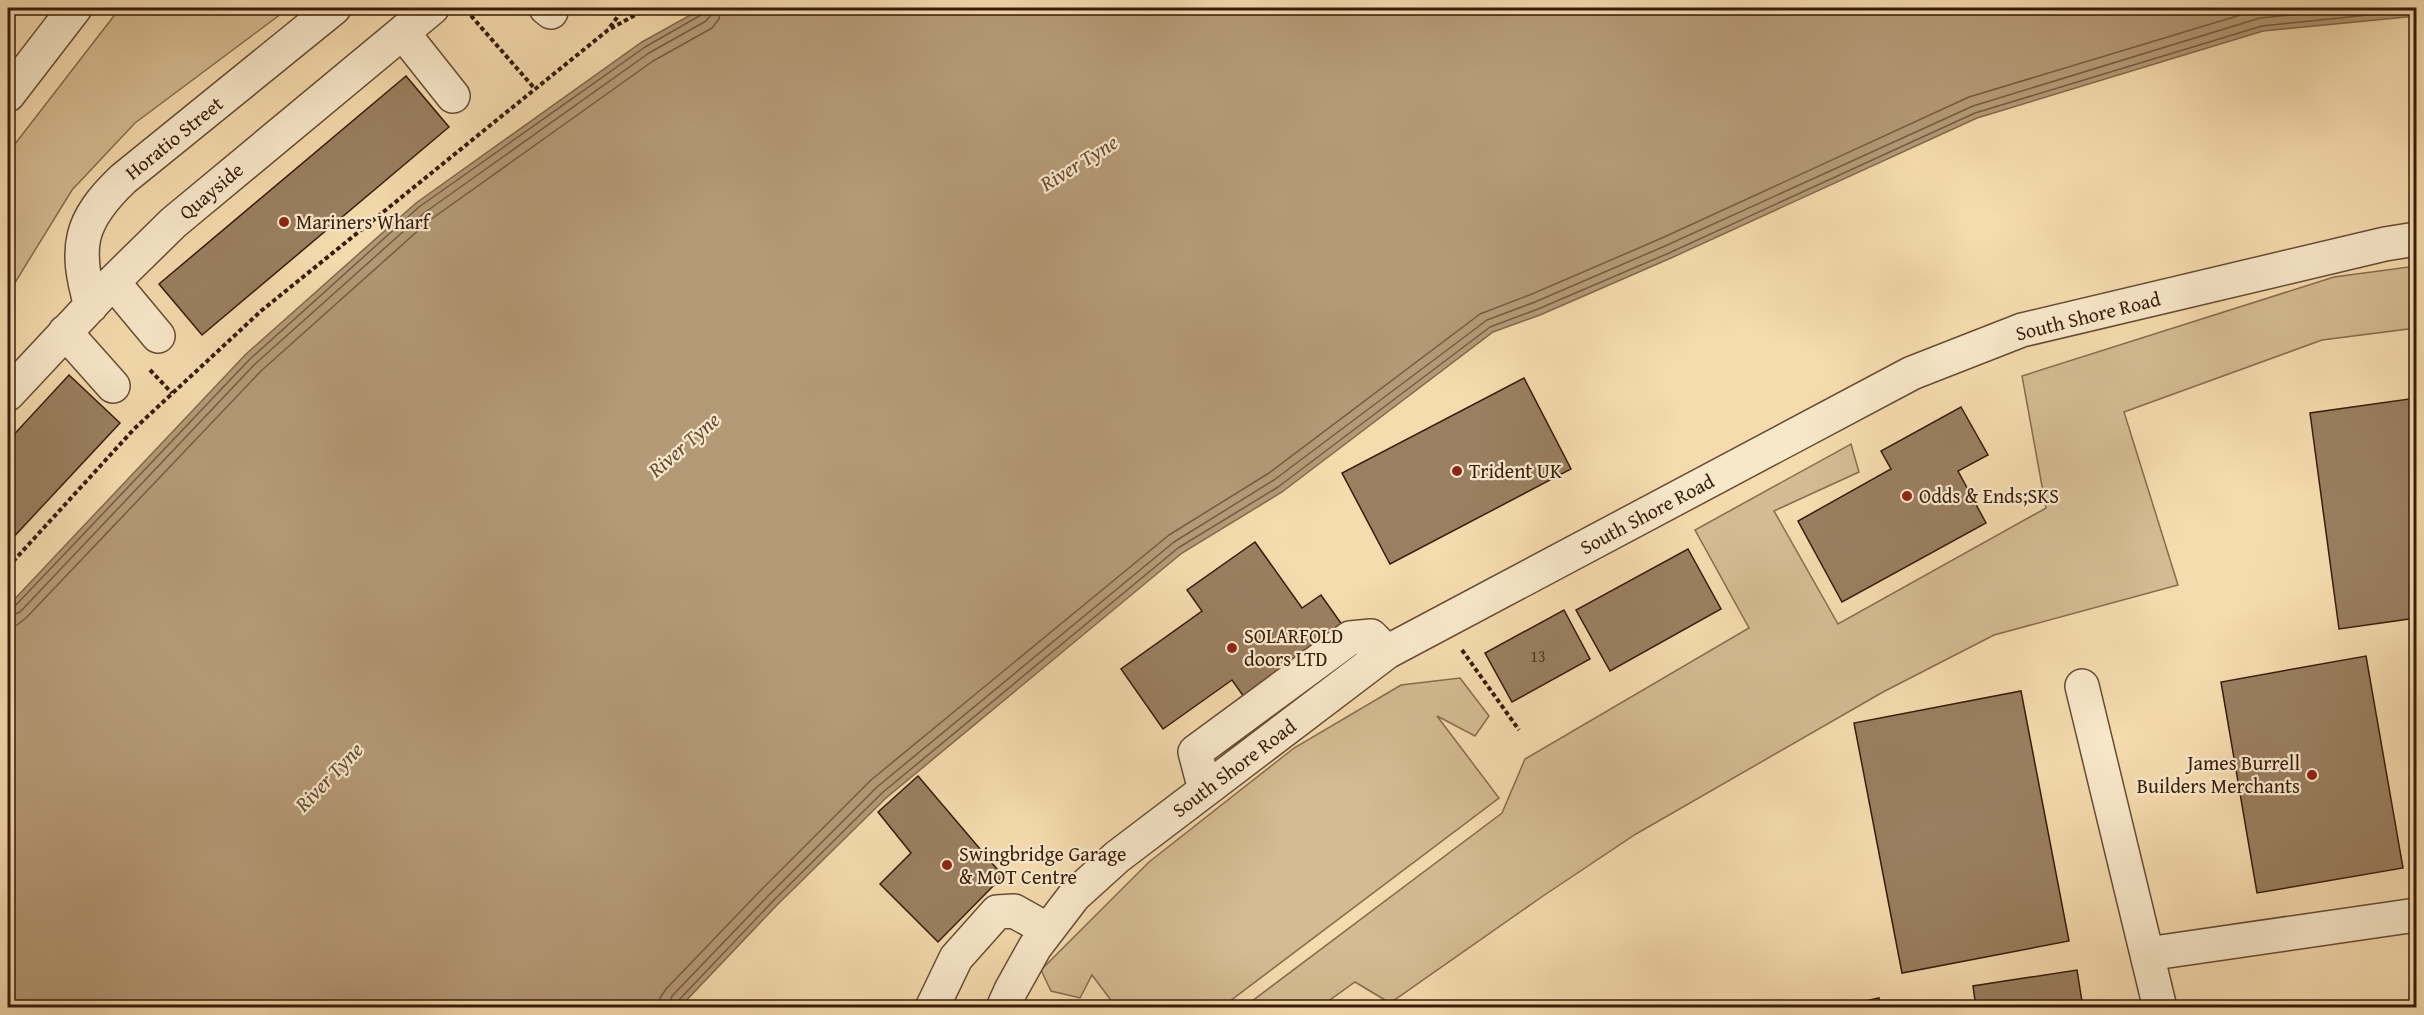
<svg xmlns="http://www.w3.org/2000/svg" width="2424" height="1015" font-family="'Gentium Book Plus',serif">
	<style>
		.green { fill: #d5bb92; stroke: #866c4e; stroke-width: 1.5 }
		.water { fill: #b59a77; stroke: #83684c; stroke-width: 1.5 }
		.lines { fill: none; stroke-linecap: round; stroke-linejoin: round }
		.shore { stroke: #765b41; stroke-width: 1.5 }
		.building { fill: #9a7f60; stroke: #381c0b; stroke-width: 1.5 }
		.minor-casing { stroke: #674c34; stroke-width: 36 }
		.path { stroke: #381c0b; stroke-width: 4; stroke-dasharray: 4.5 3; stroke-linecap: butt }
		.minor { stroke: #f8e8ca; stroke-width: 33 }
		.poi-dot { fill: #8f2418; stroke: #f8e8ca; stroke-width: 2 }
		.labels { text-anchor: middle; stroke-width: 4.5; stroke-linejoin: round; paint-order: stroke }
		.number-label { font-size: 16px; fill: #503520 }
		.street-label { font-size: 20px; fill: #381c0b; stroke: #f8e8ca }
		.poi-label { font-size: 20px; fill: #381c0b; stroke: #f8e8ca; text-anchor: start }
		.water-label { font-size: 21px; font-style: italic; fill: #644831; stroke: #f8e8ca }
	</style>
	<rect width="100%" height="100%" fill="#f5dbae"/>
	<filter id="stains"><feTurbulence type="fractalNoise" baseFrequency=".00333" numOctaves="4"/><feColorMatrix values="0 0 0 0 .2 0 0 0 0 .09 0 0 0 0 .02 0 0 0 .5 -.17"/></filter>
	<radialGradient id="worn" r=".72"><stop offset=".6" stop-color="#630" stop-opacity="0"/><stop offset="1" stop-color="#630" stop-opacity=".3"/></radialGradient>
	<path class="green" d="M120,8h169l-154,115 -63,67 -64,104v-141z
		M2416,266v62l-94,12 -198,72 54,173 -184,50 -111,57 -247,142 -93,62 -153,107 -35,-21 -35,25h-76l258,-194 23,-54 224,-131 -54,-98 156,-86 8,28 -85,39 64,113 208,-116 -24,-132 312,-99z
		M1460,678l29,38 -14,20 -38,-20 62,82 -277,209h-106l-24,-32 -12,23 -29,-7 -10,-21 108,-108 145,-114 107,-63z"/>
	<path class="water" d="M703,8h1713v8l-153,15 -286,87 -306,140 -131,57 -47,17 -211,160 -100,61 -296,245 -109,107 -97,102h-672v-401l238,-252 170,-151 226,-161z"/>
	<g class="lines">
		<path class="shore" d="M8,609l6,-2 236,-248 169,-152 226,-160 56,-32 3,-7
			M8,617l12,-5 235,-248 169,-151 225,-160 57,-32 5,-6 1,-7
			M8,626l9,-1 9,-7 235,-247 169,-151 223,-159 59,-33 7,-9 2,-11
			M659,1008l1,-10 6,-9 95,-99 110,-110 298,-245 100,-62 211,-159 52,-20 130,-56 307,-141 288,-87 19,-2
			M668,1008l4,-12 96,-100 109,-109 297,-245 100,-62 213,-160 48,-18 130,-56 308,-140 287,-88 102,-10
			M676,1008l2,-7 95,-100 109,-108 296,-245 100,-61 212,-160 48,-18 131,-56 306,-140 287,-87 154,-16"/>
	</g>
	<path class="building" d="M8,8h9l-9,11z
		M406,76l43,51 -247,208 -43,-51z
		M69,375l51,48 -112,120v-102z
		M1524,378l47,91 -181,95 -48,-91z
		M2416,398v220l-77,11 -29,-216z
		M1961,407l27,48 -30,16 28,52 -144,79 -44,-81 93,-52 -10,-18z
		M1255,542l47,66 19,-13 22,31 -99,71 -12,-17 -69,49 -42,-60 81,-58 -15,-21z
		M1688,549l33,60 -111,62 -34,-61z
		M1564,610l26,49 -78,43 -27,-49z
		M2366,656l37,212 -146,25 -36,-211z
		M2021,691l48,250 -167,32 -48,-250z
		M918,776l85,100 -65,66 -58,-58 31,-31 -33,-41z
		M2077,970l6,38h-107l-3,-22z
		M1879,998l2,10h-29l-1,-4z"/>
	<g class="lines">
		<defs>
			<path id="minor" d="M546,8l5,4
				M403,33l50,63
				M8,95l67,-87
				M113,282l45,54
				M91,306c-17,-59 -12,-85 32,-127l211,-171
				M65,332l48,54
				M8,394l105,-112 60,-59 259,-215
				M2082,686l78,322
				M1205,790l-10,-38 155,-114 21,-2 16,16
				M2147,954l269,-39
				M932,1008l24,-50 41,-46 17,-1 34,19
				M1003,1008l8,-18 24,-43 39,-51 43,-39 270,-205 525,-279 110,-43 363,-86 31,-5"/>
		</defs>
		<use href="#minor" class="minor-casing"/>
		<path class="path" d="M466,10l69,79
			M610,27l14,-19
			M150,370l22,23
			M8,567l126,-138 127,-118 347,-281 40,-22
			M1462,650l57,80"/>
		<use href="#minor" class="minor"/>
	</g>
	<g class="poi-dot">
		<circle cx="284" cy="222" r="6"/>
		<circle cx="1457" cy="471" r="6"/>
		<circle cx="1907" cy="496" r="6"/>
		<circle cx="1232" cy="648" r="6"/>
		<circle cx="2312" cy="775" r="6"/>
		<circle cx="947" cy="865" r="6"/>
	</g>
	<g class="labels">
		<g class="number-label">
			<text x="1538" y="662">13</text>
		</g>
		<g class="street-label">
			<text transform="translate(174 138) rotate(-39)" y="7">Horatio Street</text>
			<text transform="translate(211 191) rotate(-40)" y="7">Quayside</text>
			<text transform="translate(2088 316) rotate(-14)" y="7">South Shore Road</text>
			<text transform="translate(1647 514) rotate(-28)" y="7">South Shore Road</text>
			<text transform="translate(1234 768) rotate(-37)" y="7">South Shore Road</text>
		</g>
		<g class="poi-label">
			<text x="296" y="229">Mariners Wharf</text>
			<text x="1469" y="478">Trident UK</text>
			<text x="1919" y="503">Odds &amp; Ends;SKS</text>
			<text x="1244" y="643">SOLARFOLD<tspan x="1244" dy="23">doors LTD</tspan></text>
			<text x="2300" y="770" text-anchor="end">James Burrell<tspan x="2300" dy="23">Builders Merchants</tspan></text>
			<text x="959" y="861">Swingbridge Garage<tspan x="959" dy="23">&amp; MOT Centre</tspan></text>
		</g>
		<g class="water-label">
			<text transform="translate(1079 163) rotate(-32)" y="7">River Tyne</text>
			<text transform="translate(684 445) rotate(-41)" y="7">River Tyne</text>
			<text transform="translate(329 777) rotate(-46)" y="7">River Tyne</text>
		</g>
	</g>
	<rect width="2424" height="1015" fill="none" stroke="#f5dbae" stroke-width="30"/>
	<rect x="9" y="9" width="2406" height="997" fill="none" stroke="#381c0b" stroke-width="3"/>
	<rect x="15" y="15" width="2394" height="985" fill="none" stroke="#381c0b" stroke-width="1.5"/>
	<rect width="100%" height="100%" filter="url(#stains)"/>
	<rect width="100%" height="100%" fill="url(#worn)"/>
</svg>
